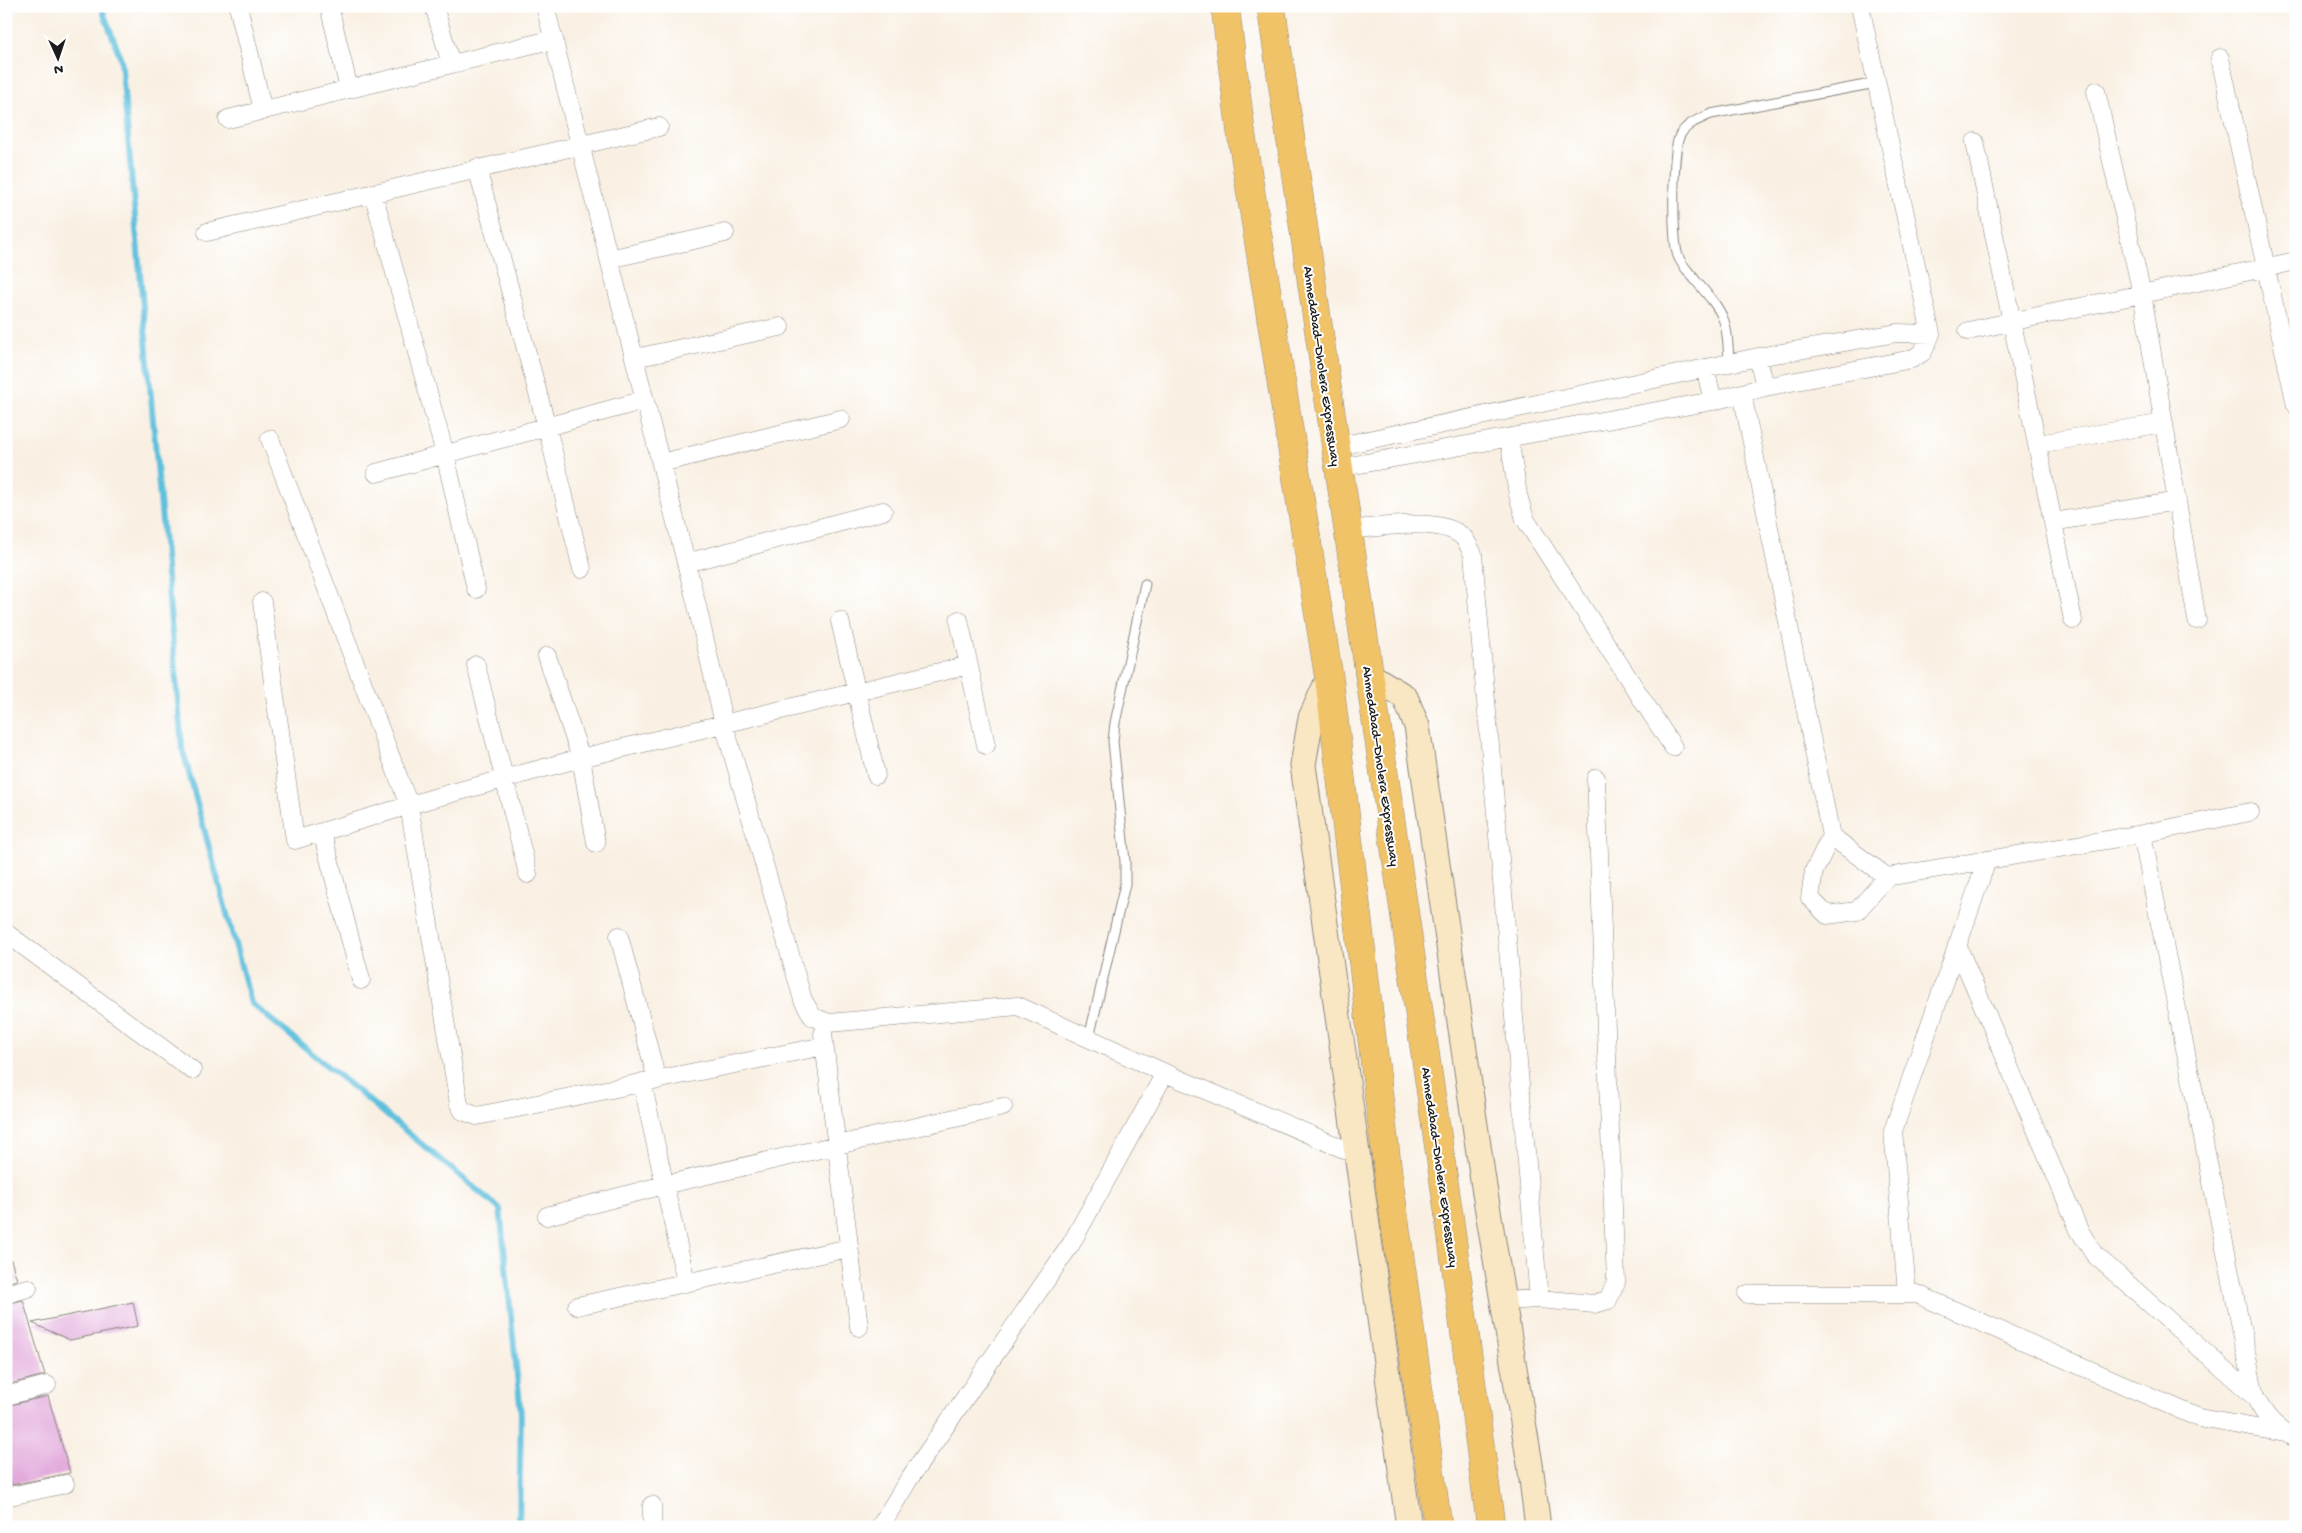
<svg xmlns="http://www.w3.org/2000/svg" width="2302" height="1533" font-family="'Gochi Hand',sans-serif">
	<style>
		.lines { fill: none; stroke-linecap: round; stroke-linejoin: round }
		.stream { stroke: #5ec0dd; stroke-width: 6 }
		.building { fill: #e2aadb }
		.lane-casing { stroke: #8a8680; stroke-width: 11 }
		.street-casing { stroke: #8a8680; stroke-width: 19 }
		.secondary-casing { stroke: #8a8680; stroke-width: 27 }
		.highway-casing { stroke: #8a8680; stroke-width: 29 }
		.lane { stroke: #fff; stroke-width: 9 }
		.street { stroke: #fff; stroke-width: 18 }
		.secondary { stroke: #f9e7c3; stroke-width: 25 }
		.highway { stroke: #f1c369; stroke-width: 28 }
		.labels { text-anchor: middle; stroke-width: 4; stroke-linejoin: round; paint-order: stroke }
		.street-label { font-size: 14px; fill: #1c1c1c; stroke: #fff }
	</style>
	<rect width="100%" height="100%" fill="#fff"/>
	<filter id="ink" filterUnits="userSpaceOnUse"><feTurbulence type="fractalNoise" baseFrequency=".02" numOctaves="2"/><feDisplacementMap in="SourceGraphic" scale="10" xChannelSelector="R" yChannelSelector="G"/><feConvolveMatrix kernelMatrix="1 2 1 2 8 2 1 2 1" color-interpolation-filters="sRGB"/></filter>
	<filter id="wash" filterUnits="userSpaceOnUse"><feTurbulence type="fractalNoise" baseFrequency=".0096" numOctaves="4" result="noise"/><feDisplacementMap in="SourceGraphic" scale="20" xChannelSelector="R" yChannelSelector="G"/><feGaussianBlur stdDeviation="1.12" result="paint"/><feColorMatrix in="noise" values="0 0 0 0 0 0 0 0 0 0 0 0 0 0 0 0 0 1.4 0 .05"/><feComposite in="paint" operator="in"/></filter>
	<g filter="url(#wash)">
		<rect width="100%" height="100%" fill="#f9f0e3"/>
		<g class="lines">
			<path class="stream" d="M101,6l20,53 61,688 69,256 249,206 21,205 -2,113"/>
		</g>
		<g id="blocks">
			<path class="building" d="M6,1260h5l6,20 -11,3z
				M23,1300l22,75 -39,10v-81z
				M133,1302l5,24 -68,14 -38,-17z
				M48,1396l22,77 -58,12 -6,-21v-58z"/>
		</g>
	</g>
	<g filter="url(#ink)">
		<use href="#blocks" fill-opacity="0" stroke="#8a8680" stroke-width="1"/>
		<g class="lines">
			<defs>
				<path id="lane" d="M1729,363c-2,-46 -4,-48 -33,-82 -6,-8 -14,-15 -18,-25 -6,-15 -6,-107 2,-121 7,-12 20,-16 31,-21l165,-31
					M1089,1038l36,-154v-23l-12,-120 2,-18 30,-139"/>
				<path id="street" d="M238,6l25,105
					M329,6l20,83
					M434,6l17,58
					M545,6l152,600 27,118 79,276 10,17 16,6 189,-17 147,67 -94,171 -162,235 -29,48
					M2220,58l76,347
					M2096,91l46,203 55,326
					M228,119l326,-80
					M1975,142l98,478
					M477,168l70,259 35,142
					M373,193l72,261 31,135
					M207,232l452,-105
					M609,259l116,-26
					M1968,331l328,-70
					M1758,357l7,30
					M635,358l145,-31
					M1705,368l8,33
					M1742,393l89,443 56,41 255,-43 113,563c10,19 20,32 41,41
					M1509,438l9,57 7,24 148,228
					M270,439l139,366 50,299 4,7 14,5 347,-70
					M2038,444l126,-21
					M1335,447l423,-90 139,-24 34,1
					M661,463l180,-44
					M1338,468l375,-67 52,-14 147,-28 11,-7 8,-18 -71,-328
					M376,473l269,-73
					M2053,522l124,-21
					M1347,530c30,-2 93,-15 116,7 4,4 7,12 10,17l66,745 55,5 14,-4 8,-18 -20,-504
					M686,563l197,-52
					M262,602l33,238 135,-41 151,-41 388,-93
					M959,620l27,125
					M840,621l36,154
					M547,656l34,102 15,85
					M476,665l52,209
					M322,832l39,148
					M2142,834l108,-22
					M1831,836l-17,35 -4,27 17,17 30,-4 30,-34
					M6,933l186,137
					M619,936l38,144
					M1957,945l122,285 15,24 161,143
					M823,1034l36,293
					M1165,1073l193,82
					M642,1082l44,200
					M547,1216l117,-31 339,-78
					M1907,1293l-14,-162 94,-271
					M6,1294l22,-6
					M1747,1294h170l282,124 86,15
					M1503,1301l36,-2
					M577,1306l272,-58
					M6,1396l41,-11
					M6,1497l59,-13
					M652,1505v22"/>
				<path id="secondary" d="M1368,674l37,23 12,29 67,461 46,277 8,63
					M1329,678l-18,40 -8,47 106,762"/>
				<path id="highway" d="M1225,6l16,126 88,546 59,496 50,353
					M1271,6l178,1210 42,311"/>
			</defs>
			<use href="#lane" class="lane-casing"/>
			<use href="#street" class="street-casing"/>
			<use href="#secondary" class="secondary-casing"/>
			<use href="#highway" class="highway-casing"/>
			<use href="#lane" class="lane"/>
			<use href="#street" class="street"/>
			<use href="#secondary" class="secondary"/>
			<use href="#highway" class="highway"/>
		</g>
	</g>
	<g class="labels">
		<g class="street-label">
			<text transform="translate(1323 366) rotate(82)" y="5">Ahmedabad–Dholera Expressway</text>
			<text transform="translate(1382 766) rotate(82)" y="5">Ahmedabad–Dholera Expressway</text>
			<text transform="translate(1441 1167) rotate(82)" y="5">Ahmedabad–Dholera Expressway</text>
		</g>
	</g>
	<rect width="2302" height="1533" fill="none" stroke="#fff" stroke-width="25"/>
	<g transform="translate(58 58) rotate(177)" stroke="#ffffff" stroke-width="4" paint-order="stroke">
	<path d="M0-4L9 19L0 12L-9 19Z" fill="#1c1c1c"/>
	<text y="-8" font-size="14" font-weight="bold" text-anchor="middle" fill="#1c1c1c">N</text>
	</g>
</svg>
